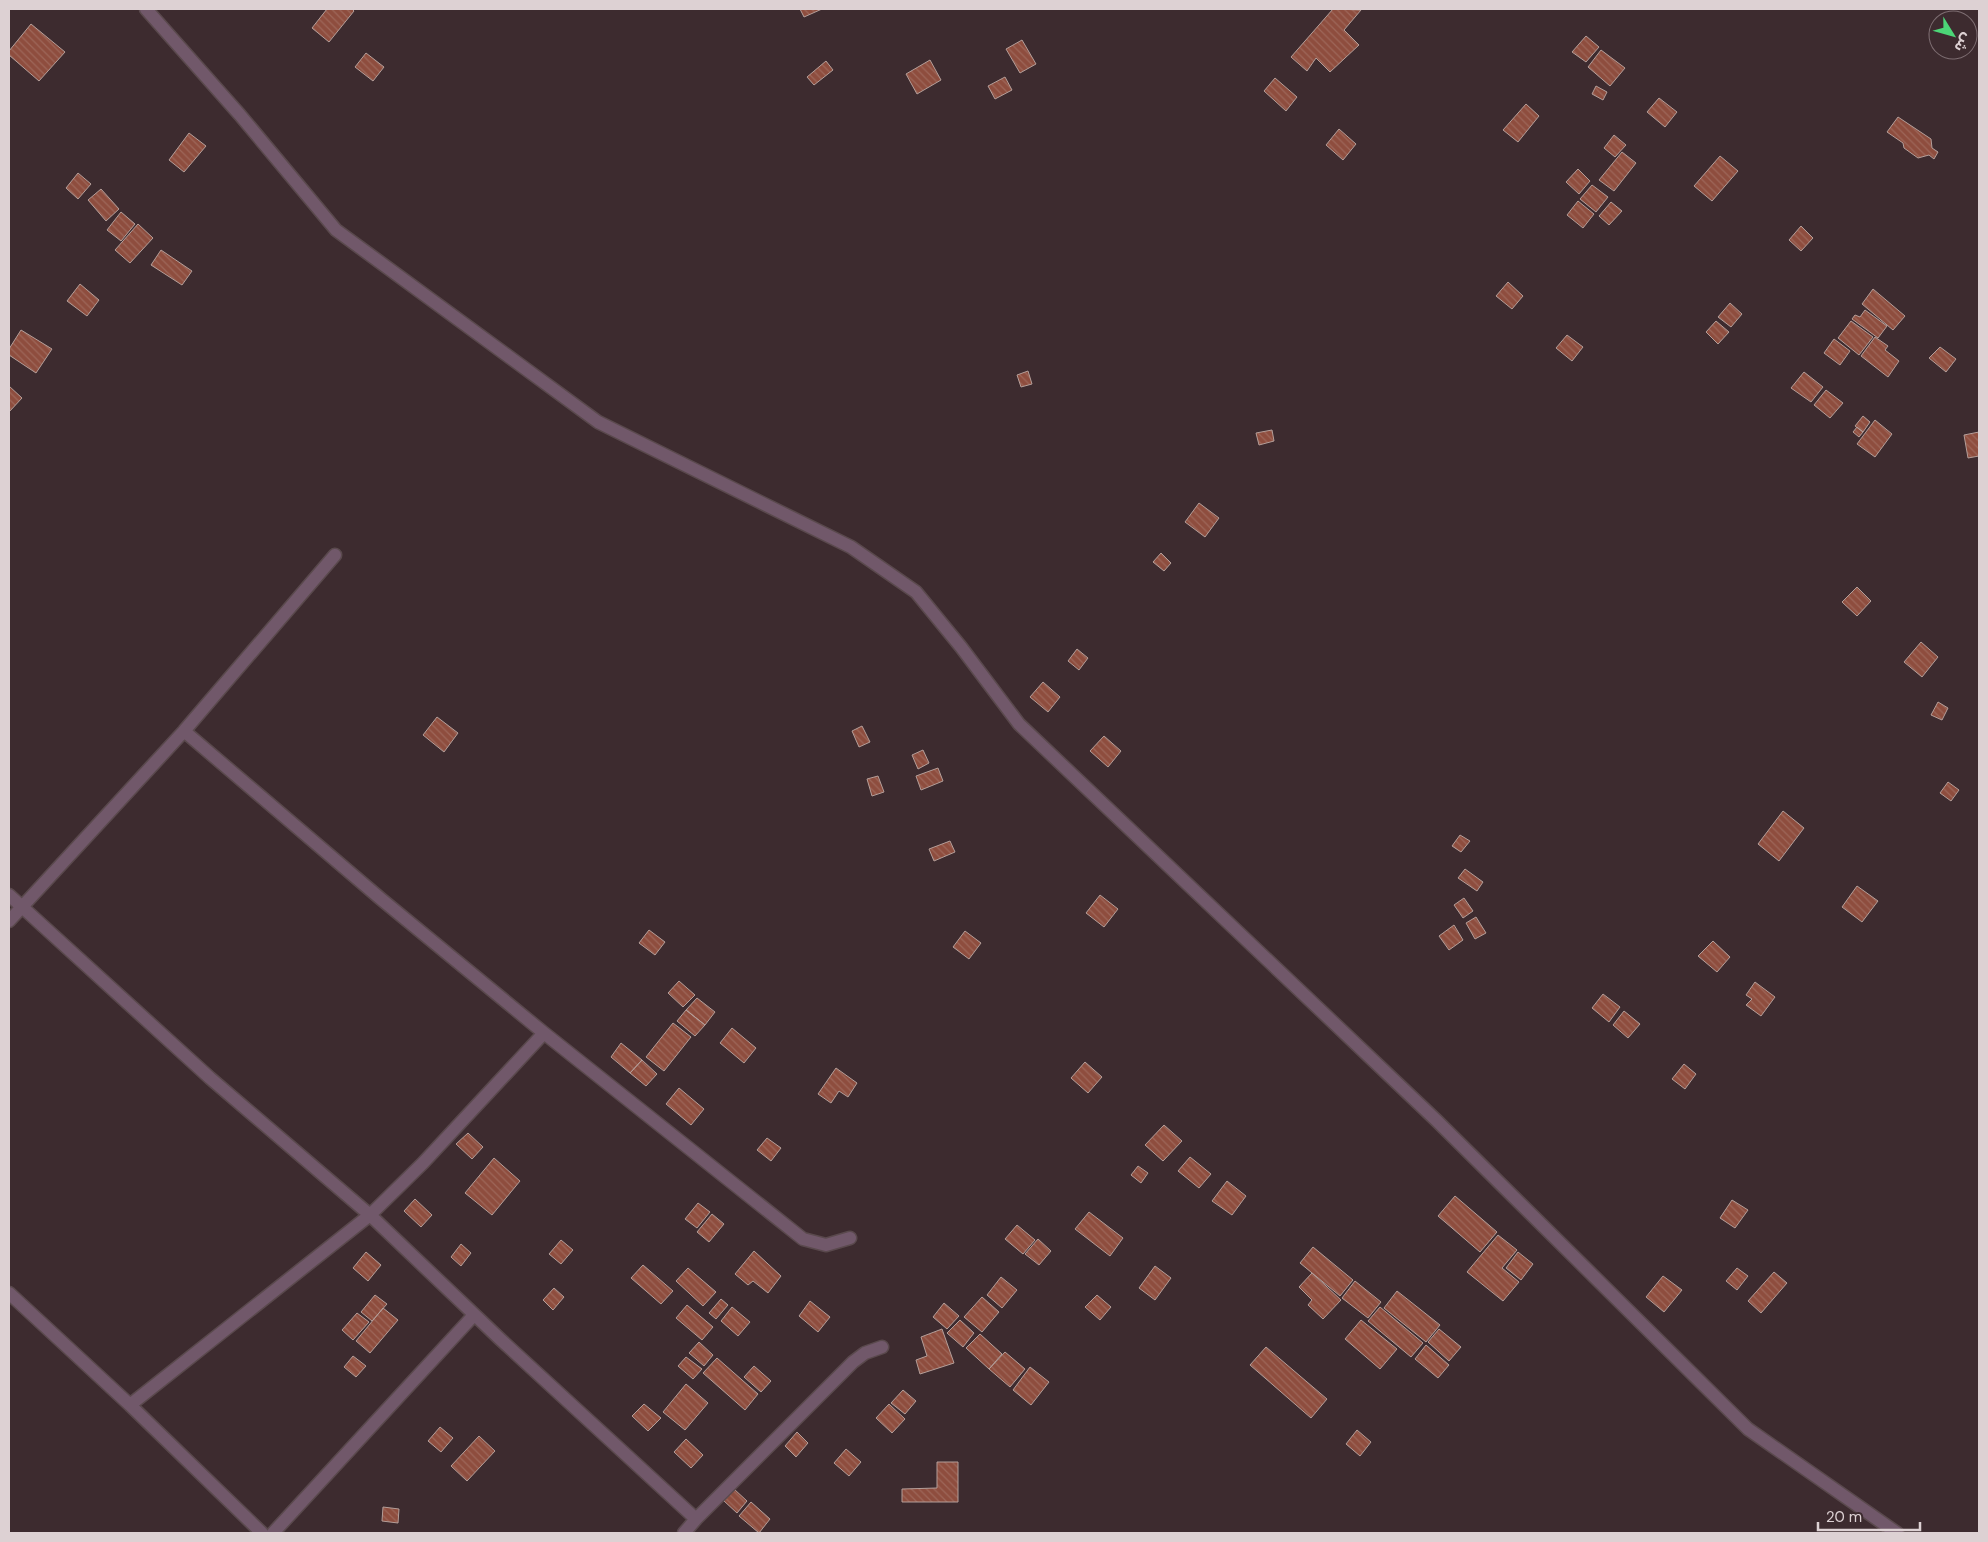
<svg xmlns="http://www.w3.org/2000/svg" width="1988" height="1542" font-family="'DM Sans','Noto Sans Arabic',sans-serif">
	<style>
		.building { fill: url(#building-back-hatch); stroke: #b49e99 }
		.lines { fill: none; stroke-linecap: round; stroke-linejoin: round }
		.minor-casing { stroke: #5a494d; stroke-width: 15 }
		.minor { stroke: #71586a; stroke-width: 12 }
	</style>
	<defs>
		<pattern id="building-back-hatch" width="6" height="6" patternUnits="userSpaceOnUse" patternTransform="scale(1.25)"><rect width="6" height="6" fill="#8e4d3e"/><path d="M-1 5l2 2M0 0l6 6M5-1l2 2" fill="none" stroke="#9d6659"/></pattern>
	</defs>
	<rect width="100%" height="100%" fill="#3d2b2f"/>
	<path class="building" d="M327,9h25l2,2 -25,31 -17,-14z
		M800,9h22l-18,8z
		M1333,9l28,1 -17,20 15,15 -29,27 -14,-14 -9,13 -16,-14z
		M31,24l34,28 -26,29 -30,-26v-4z
		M1586,36l13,11 -13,15 -14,-10z
		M1022,40l14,24 -16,9 -14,-24z
		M1601,50l24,18 -15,18 -22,-19z
		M366,53l18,14 -11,14 -18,-14z
		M930,60l11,20 -24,14 -11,-20z
		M826,61l7,9 -19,15 -7,-8z
		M1005,77l7,13 -17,9 -7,-13z
		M1275,78l22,19 -11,14 -22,-20z
		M1596,86l11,6 -4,8 -11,-6z
		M1659,98l18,14 -12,15 -18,-15z
		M1526,104l13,12 -21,26 -15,-12z
		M1898,117l33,22 1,9 6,4 -4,7 -5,-4 -11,3 -14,-10 -1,-5 -16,-11z
		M1339,129l17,15 -13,16 -17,-15z
		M189,133l17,13 -22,26 -15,-12z
		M1614,135l12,10 -11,12 -11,-9z
		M1622,152l14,11 -22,28 -15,-11z
		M1720,156l18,15 -26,30 -18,-15z
		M1578,169l12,12 -11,13 -13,-12z
		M78,173l13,11 -13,15 -12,-11z
		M1592,185l16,12 -12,15 -16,-13z
		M101,189l18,20 -13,12 -18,-21z
		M1578,201l16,13 -11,14 -16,-13z
		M1611,202l11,9 -13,14 -10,-9z
		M121,212l14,12 -14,17 -14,-11z
		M138,224l15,14 -23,25 -15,-13z
		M1801,226l12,12 -12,13 -12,-11z
		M161,250l31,21 -10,14 -31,-20z
		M1508,282l15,14 -11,13 -16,-13z
		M80,284l19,16 -12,16 -20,-15z
		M1873,289l32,27 -12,14 -31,-26z
		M1730,303l12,11 -11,13 -13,-10z
		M1865,310l22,16 -9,12 -26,-19 3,-4 5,2z
		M1716,321l13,11 -11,12 -12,-12z
		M1851,321l22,16 -14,18 -21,-17z
		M21,330l31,19 -16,24 -27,-18v-6z
		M1567,335l16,12 -11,14 -16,-13z
		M1875,337l13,9 -3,4 14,11 -11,16 -27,-21z
		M1834,339l16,12 -10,14 -16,-12z
		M1940,347l16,12 -10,13 -17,-14z
		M1028,371l4,13 -11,3 -4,-12z
		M1804,372l19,15 -12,15 -20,-14z
		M9,386l13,12 -13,14z
		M1826,390l17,13 -13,15 -16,-13z
		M1863,416l7,6 -7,10 -8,-6z
		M1875,420l17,14 -17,23 -18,-13z
		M1857,427l6,5 -4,5 -6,-5z
		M1272,430l2,11 -15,4 -3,-12z
		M1979,432v24l-11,2 -4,-23z
		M1199,503l20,15 -14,19 -20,-15z
		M1161,553l10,10 -7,8 -11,-9z
		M1857,587l14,14 -14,15 -15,-14z
		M1921,642l17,15 -16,20 -18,-15z
		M1077,649l11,9 -9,12 -11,-9z
		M1043,682l17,15 -12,15 -18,-15z
		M1938,702l10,6 -6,12 -11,-5z
		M437,717l21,16 -14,19 -21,-17z
		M862,726l8,16 -11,5 -7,-16z
		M1104,736l17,15 -13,16 -18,-16z
		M923,750l6,13 -11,6 -6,-14z
		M938,768l5,13 -22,9 -5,-14z
		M878,776l6,16 -12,4 -5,-17z
		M1948,782l11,8 -8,11 -11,-8z
		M1783,811l21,17 -25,33 -21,-17z
		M1460,835l10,6 -9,11 -9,-6z
		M950,841l5,11 -21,9 -5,-12z
		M1465,869l18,13 -6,9 -19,-13z
		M1857,886l21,15 -16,21 -20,-15z
		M1100,895l18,14 -14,18 -18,-14z
		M1464,898l9,13 -10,7 -9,-13z
		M1476,917l10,16 -11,6 -9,-16z
		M1454,925l9,15 -14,10 -10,-14z
		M649,930l16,12 -10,13 -16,-12z
		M965,931l16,12 -12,16 -16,-12z
		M1713,941l17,16 -13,15 -19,-16z
		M679,981l16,14 -12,12 -15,-14z
		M1755,982l20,15 -14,19 -15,-11 6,-6 -6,-4z
		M1603,994l17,13 -11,15 -17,-14z
		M697,998l18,14 -10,13 -19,-15z
		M686,1010l19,15 -10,11 -18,-15z
		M1624,1011l16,13 -12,14 -15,-13z
		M673,1023l18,14 -27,34 -18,-14z
		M732,1028l24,20 -12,15 -24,-20z
		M621,1043l21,17 -12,13 -19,-16z
		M642,1060l15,14 -11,12 -16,-13z
		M1085,1062l17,15 -14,16 -17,-15z
		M1684,1064l12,10 -11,15 -13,-10z
		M836,1068l21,15 -9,14 -9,-6 -8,12 -13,-9z
		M679,1088l25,21 -13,16 -25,-21z
		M1164,1125l18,16 -19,20 -18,-16z
		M468,1133l15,14 -11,12 -16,-15z
		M767,1138l14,10 -10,13 -14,-11z
		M1190,1157l21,17 -12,14 -21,-17z
		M494,1158l26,23 -28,34 -27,-22z
		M1138,1166l10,7 -7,10 -10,-8z
		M1227,1181l19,15 -14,19 -20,-14z
		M1455,1196l42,36 -17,20 -42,-36z
		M415,1199l17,16 -11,12 -17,-16z
		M1732,1200l16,10 -13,18 -15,-10z
		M698,1203l12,9 -13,16 -12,-9z
		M1089,1212l34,26 -13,18 -35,-27z
		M712,1214l12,10 -15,18 -12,-10z
		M1017,1225l18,15 -12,14 -18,-15z
		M1498,1235l19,15 -15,18 17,14 -16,19 -36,-29z
		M1038,1239l13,12 -12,14 -14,-11z
		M561,1240l12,10 -12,14 -12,-10z
		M461,1244l10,9 -10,13 -10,-9z
		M1313,1247l40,33 -13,16 -40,-33z
		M754,1251l27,25 -13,17 -15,-12 -5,4 -13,-11z
		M366,1252l15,13 -13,16 -15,-13z
		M1518,1252l15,12 -12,16 -15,-12z
		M643,1265l30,26 -12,13 -30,-26z
		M1155,1266l16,12 -16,22 -16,-12z
		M688,1268l28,24 -13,14 -27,-25z
		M1737,1268l11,8 -11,14 -11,-9z
		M1774,1272l13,11 -26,30 -13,-12z
		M1312,1273l29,27 -18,19 -15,-14 4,-5 -13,-13z
		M1663,1276l19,14 -18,22 -18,-15z
		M1001,1277l16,13 -15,18 -15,-13z
		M1355,1281l26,21 -13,16 -26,-20z
		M554,1288l10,9 -11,13 -10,-10z
		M1397,1291l43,34 -14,17 -42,-34z
		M375,1295l12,9 -15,17 -11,-9z
		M1097,1295l14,12 -11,13 -15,-13z
		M982,1297l17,15 -17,20 -18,-15z
		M721,1299l7,6 -12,14 -7,-6z
		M810,1301l20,16 -12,15 -19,-16z
		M944,1303l15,13 -12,13 -14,-12z
		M687,1305l26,22 -11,13 -26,-22z
		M732,1307l18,15 -12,14 -17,-15z
		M1380,1307l43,36 -12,14 -43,-36z
		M383,1308l15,12 -28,33 -14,-12z
		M357,1313l12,9 -16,18 -11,-10z
		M960,1320l14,13 -11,14 -16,-14z
		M1361,1320l36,29 -17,20 -35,-30z
		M942,1329l12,34 -34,11 -4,-14 11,-4 -6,-19z
		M1439,1329l22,18 -12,14 -21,-19z
		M980,1334l22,20 -13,15 -23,-21z
		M699,1342l14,13 -9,11 -15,-13z
		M1426,1345l23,20 -11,13 -23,-19z
		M1266,1347l61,52 -16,19 -61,-53z
		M1005,1352l20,17 -15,18 -21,-18z
		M353,1356l13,10 -10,11 -12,-10z
		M686,1357l16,12 -9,10 -15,-13z
		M717,1358l41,36 -13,16 -42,-37z
		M754,1366l17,15 -10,11 -17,-15z
		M1030,1367l19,15 -18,23 -18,-15z
		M686,1384l22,19 -23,27 -22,-18z
		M903,1390l13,11 -11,13 -14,-11z
		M644,1404l17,14 -13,13 -16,-15z
		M889,1404l16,15 -13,14 -16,-15z
		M440,1427l13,11 -12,14 -13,-11z
		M1357,1430l14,12 -11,14 -14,-12z
		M797,1432l11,11 -12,14 -11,-11z
		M479,1436l16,15 -28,30 -16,-15z
		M686,1439l17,16 -12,13 -17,-16z
		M846,1449l15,13 -12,14 -15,-13z
		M937,1462h21v40h-56v-13l35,-1z
		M734,1489l13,12 -10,12 -13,-12z
		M751,1502l19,17 -11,14 -20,-17z
		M383,1507l16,2 -1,14 -16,-2z"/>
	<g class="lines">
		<defs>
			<path id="minor" d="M146,9l94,106 96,115 262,192 253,125 65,45 45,55 58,77 417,396 312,309 149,104
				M184,731l197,168 163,134 259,206 23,6 24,-7
				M9,895l201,183 160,137 130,124 196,180
				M9,921l175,-190 151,-176
				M9,1293l121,112 132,128
				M130,1405l240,-190 53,-52 121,-130
				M273,1533l201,-218
				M684,1533l12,-14 157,-157 12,-9 17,-6"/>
		</defs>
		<use href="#minor" class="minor-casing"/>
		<use href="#minor" class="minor"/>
	</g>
	<rect width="1988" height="1542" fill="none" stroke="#ddd1d3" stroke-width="20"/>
	<g transform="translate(1953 35) rotate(127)"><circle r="24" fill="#3d2b2f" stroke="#7d6d71"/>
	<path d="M0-4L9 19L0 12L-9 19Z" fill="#4cd677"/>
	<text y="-8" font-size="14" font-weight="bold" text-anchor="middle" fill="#ddd1d3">ش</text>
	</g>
	<path d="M1818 1522v8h102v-8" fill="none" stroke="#ddd1d3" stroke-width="2.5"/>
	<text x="1826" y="1522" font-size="15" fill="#ddd1d3" stroke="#3d2b2f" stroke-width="4" paint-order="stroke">20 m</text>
</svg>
